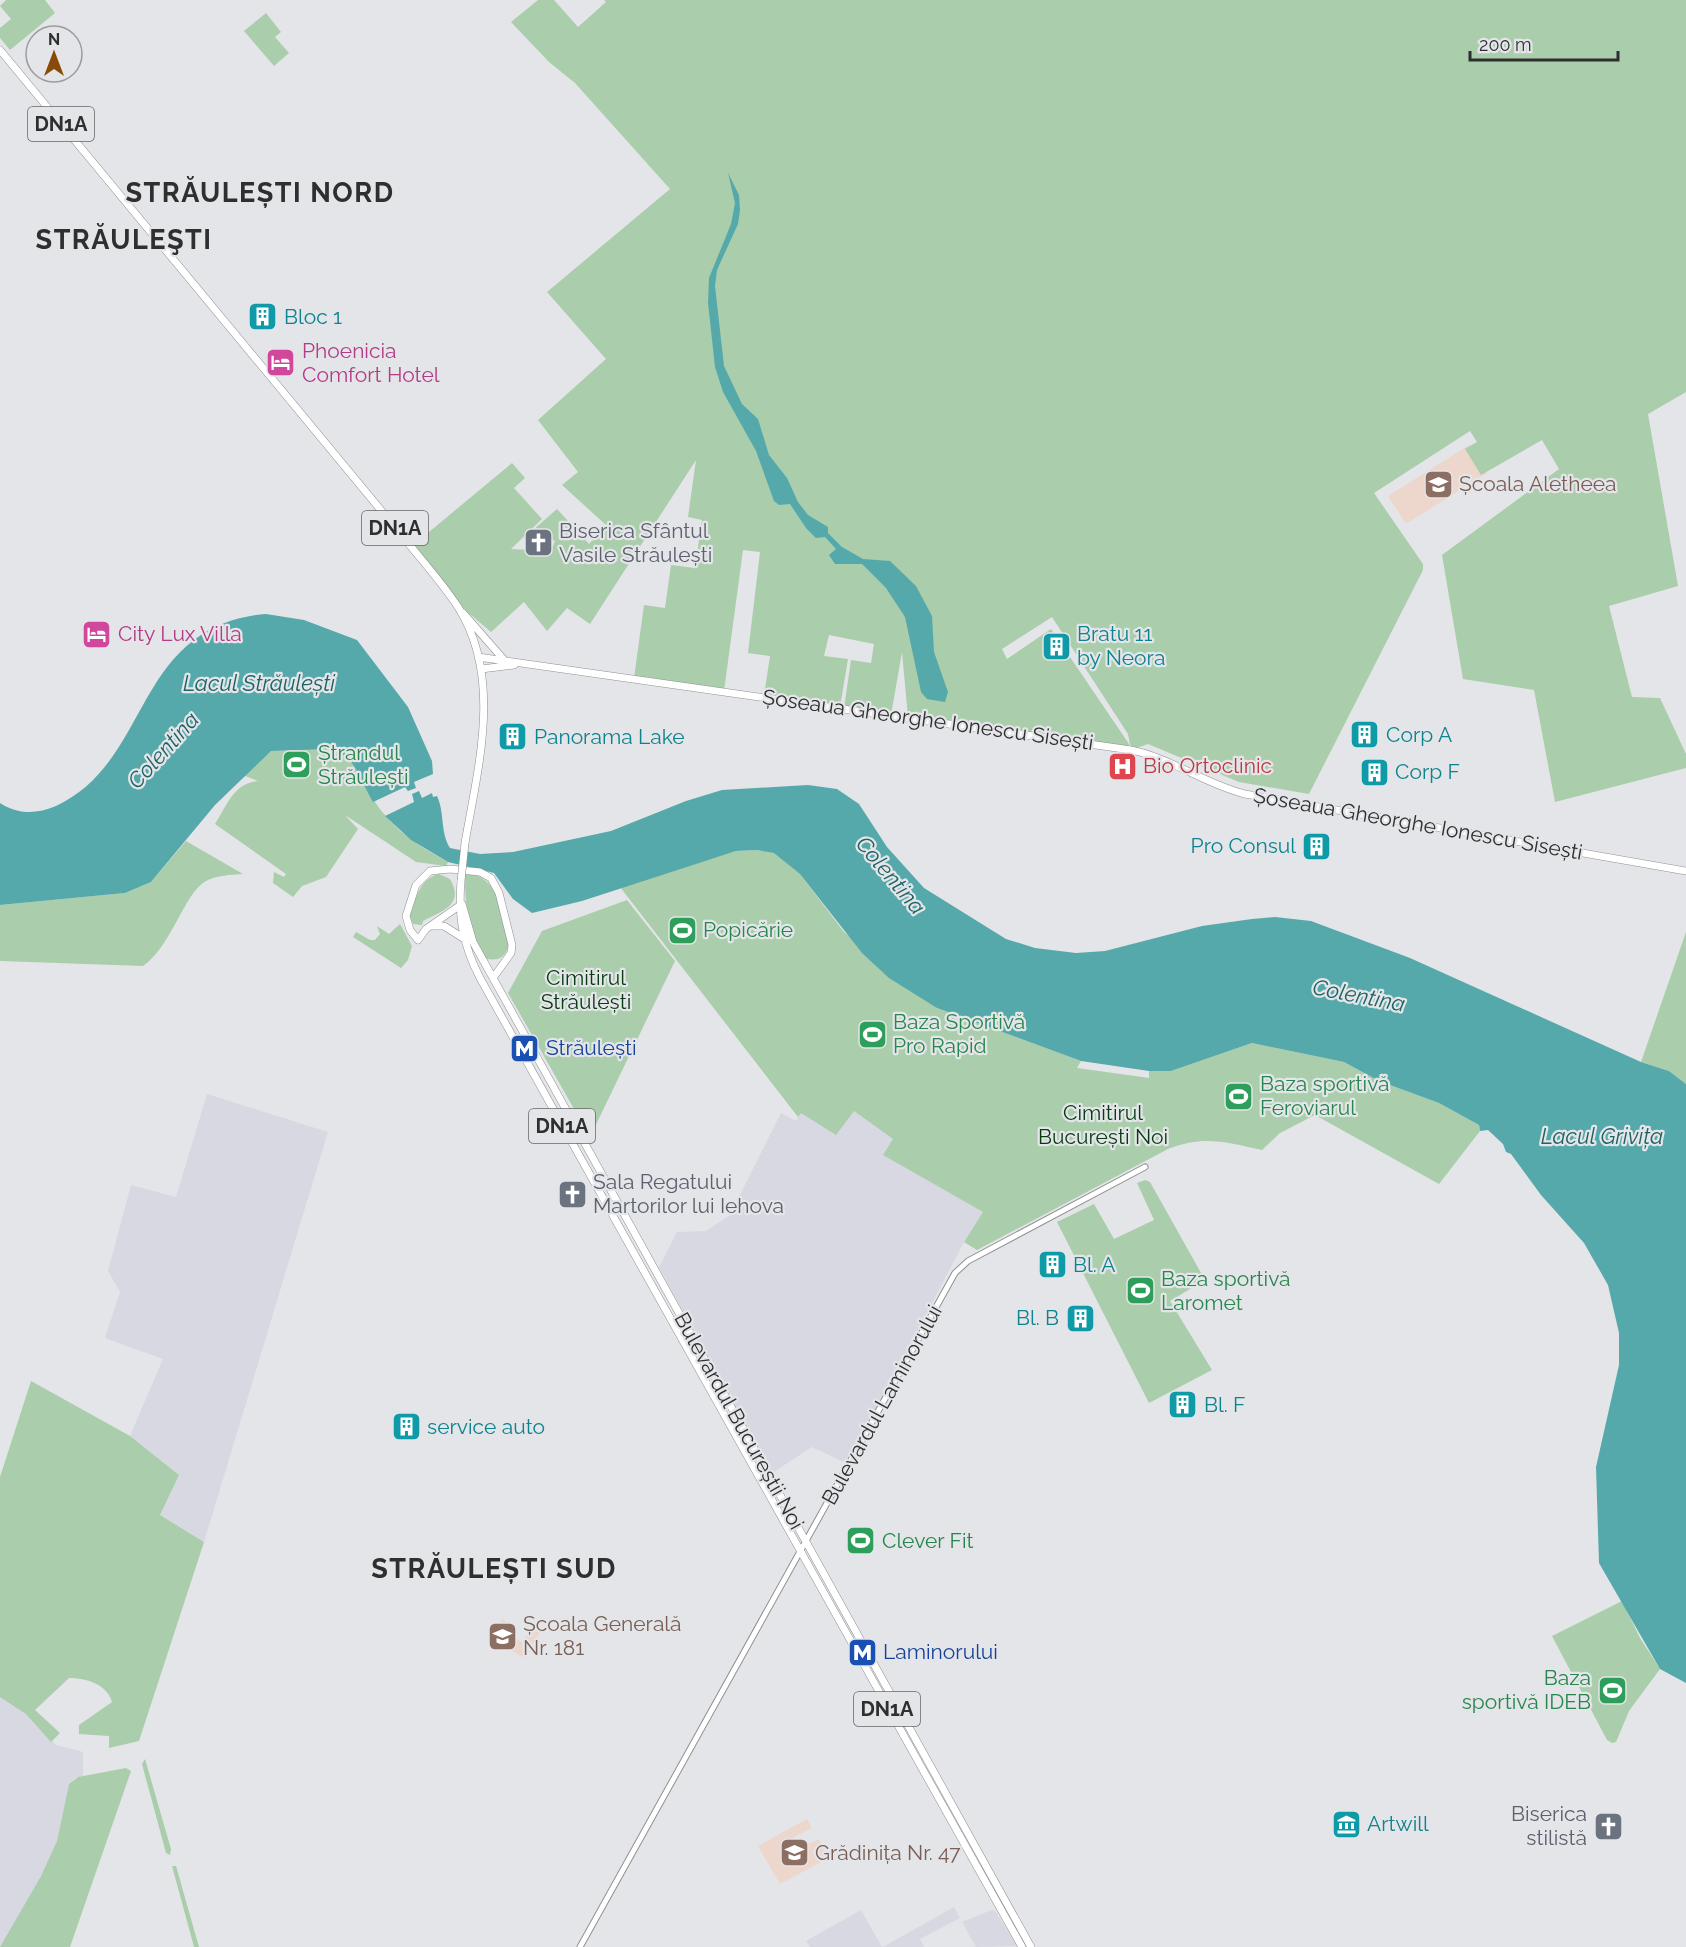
<svg xmlns="http://www.w3.org/2000/svg" width="1686" height="1947" font-family="Raleway,sans-serif">
	<style>
		.built { fill: #d7d8e2 }
		.education { fill: #edd6cb }
		.green { fill: #aacdab }
		.water { fill: #56a9ab }
		.lines { fill: none; stroke-linecap: round; stroke-linejoin: round }
		.minor-casing { stroke: #909093; stroke-width: 7 }
		.major-casing { stroke: #909093; stroke-width: 8 }
		.minor { stroke: #fff; stroke-width: 5 }
		.major { stroke: #fff; stroke-width: 7 }
		.major-bridge-casing { stroke: #909093; stroke-width: 8; stroke-linecap: butt }
		.major-bridge { stroke: #fff; stroke-width: 7 }
		.labels { text-anchor: middle; stroke-width: 4.5; stroke-linejoin: round; paint-order: stroke }
		.shield { fill: #e4e5e8; stroke: #656667; stroke-width: 1.5 }
		.shield-label { font-size: 20px; font-weight: bold; fill: #2f2f30 }
		.culture-label { font-size: 21px; fill: #0d838f; stroke: #e4e5e8; text-anchor: start }
		.hotel-label { font-size: 21px; fill: #b23c85; stroke: #e4e5e8; text-anchor: start }
		.education-label { font-size: 21px; fill: #785e54; stroke: #e4e5e8; text-anchor: start }
		.worship-label { font-size: 21px; fill: #5b616d; stroke: #e4e5e8; text-anchor: start }
		.street-label { font-size: 21px; fill: #2f2f30; stroke: #e4e5e8 }
		.leisure-label { font-size: 21px; fill: #27864d; stroke: #e4e5e8; text-anchor: start }
		.health-label { font-size: 21px; fill: #be3a42; stroke: #e4e5e8; text-anchor: start }
		.park-label { font-size: 21px; fill: #073c12; stroke: #e4e5e8 }
		.transit-label { font-size: 21px; fill: #164399; stroke: #e4e5e8; text-anchor: start }
		.water-label { font-size: 22px; font-style: italic; fill: #1e6364; stroke: #e4e5e8 }
		.district-label { font-size: 27px; font-weight: bold; letter-spacing: 1.5px; fill: #2f2f30; stroke: #e4e5e8 }
	</style>
	<rect width="100%" height="100%" fill="#e4e5e8"/>
	<path class="built" d="M207,1094l121,38 -124,410 -44,-27 19,-40 -49,-39 33,-77 -58,-21 15,-46 -12,-21 23,-86 45,12z
		M854,1111l40,28 -10,16 99,57 -19,30 -116,222 -36,-17 -40,26 -113,-206 18,-35 29,-1 24,-16 51,-102 15,8 4,-8z
		M0,1697l26,16 30,32 27,7v24l-8,2 -6,6 -12,57 -16,35 -41,71z
		M954,1907l6,11 -40,21 4,8h-41z
		M861,1910l21,37h-72l-4,-6z
		M992,1910l4,2 21,34 -41,1 -14,-25z"/>
	<path class="education" d="M1469,445l18,28 -81,51 -18,-28z
		M502,1619l7,4 -5,10 18,9 10,-17 9,5 -16,28 -34,-18z
		M807,1819l5,9 -18,9 6,11 19,-9 10,19 -49,26 -22,-38z"/>
	<path class="green" d="M6,0h39l10,13 -45,37 -10,-12v-10l11,-9 -11,-13z
		M538,0h16l24,27 28,-25 -2,-2h1082v392l-38,22 30,172 -69,20 23,91 28,1 26,56v14l-131,34 -21,-112 -71,-11 -21,-124 117,-86 -17,-29 -61,35 -16,-26 12,-7 -7,-11 -96,62 49,71v6l-114,224 -70,-12 -91,-38 -17,6 -3,-16 -76,-117 -50,32 5,10 44,-30 78,115v4l-221,-31 -6,-65 -11,63 -47,-7 7,-48 20,3 3,-19 -45,-9 -5,21 24,3 -8,48 -76,-11 6,-40 -22,-3 12,-101 -17,-2 -19,141 -90,-13 10,-73 21,3 6,-43 24,3 7,-48 -14,-3 8,-57 -106,164 -23,-16 -20,23 -23,-29 -33,30 -40,-34 -40,-51 101,-84 13,15 -11,10 28,31 -31,30 20,1 18,5 6,-14 -22,-11 24,-21 32,35 17,-19 -44,-40 16,-13 -40,-52 68,-61 -59,-67 123,-103 -95,-106 -26,-21 -38,-40z
		M266,13l15,19 -6,5 14,16 -15,13 -30,-35z
		M333,749c26,9 33,45 51,65 18,22 40,35 64,48l-2,4 -30,-4 -71,-47 13,14 -32,48 -24,9 -9,11 -20,-14 1,-11 10,5 2,-3 -71,-50c12,-19 19,-41 43,-43l-15,-6 28,-24z
		M186,841l57,33c-13,1 -26,1 -37,7 -22,12 -34,65 -63,85l-143,-5v-56l125,-12 26,-11z
		M757,850l18,3 25,21 44,58 93,76 144,53 -4,7 72,10v-7h22l81,-28 92,19 35,19 60,22 40,22 1,6 -41,53 -124,-69 -35,18 -18,17c-37,-8 -58,-15 -94,-1l-191,101 -13,-8 19,-30 -100,-57 10,-16 -39,-28 -18,24 -35,-22 -3,4 -178,-230 116,-36z
		M465,873c37,3 36,42 44,72 -4,12 -9,16 -22,14 -21,-17 -22,-61 -22,-86z
		M439,874l11,5c15,26 -8,32 -27,42l-1,4 -9,-1 -3,-8c6,-17 9,-37 29,-42z
		M627,900l48,61 -85,176 -82,-144 34,-62z
		M400,924l12,22 -4,14 -7,8 -48,-31 3,-5 14,8h5l5,-6 -3,-8 12,8z
		M1686,932v152l-17,-13 -28,-9z
		M1145,1180l5,2 55,98 -35,21 42,69 -63,33 -92,-181 37,-18 20,35 40,-19 -17,-37z
		M31,1381l99,55 49,39 -19,40 44,27 -65,199 -30,7v-12l-30,-2v-9l33,-23c-5,-18 -26,-24 -43,-24l-34,32 25,23 -9,9 -25,-28 -26,-17v-220z
		M1622,1601l18,37 20,31 -31,42 -13,31 -4,1 -5,-3 -55,-104z
		M145,1759l26,90 -1,6 -4,-2 -24,-89z
		M126,1768l5,3 -61,176h-70l41,-71 16,-35 12,-57 9,-7z
		M172,1866h4l23,81h-5z"/>
	<path class="water" d="M728,173l11,22 1,15 -2,14 -21,46 -2,16 9,80 18,38 16,15 11,36 18,23 11,24 10,13 20,12v6l14,14 21,12 27,2 26,25 16,30 2,36 14,40 -3,10 -18,-3 -6,-7 -16,-75 -19,-29 -24,-24h-27l-6,-9 7,-6 -11,-12 -9,1 -10,-10 -16,-24 -11,1 -5,-4 -18,-50 -33,-59 -8,-25 -7,-64 1,-25 22,-54 4,-21z
		M266,614l38,6 53,20 51,67 24,54 1,13 -19,8 2,6 -8,3 -3,-4 -32,15c-12,-20 -17,-45 -40,-53l-62,2 -56,54 -64,77 -26,11 -125,12v-102c18,12 37,11 56,3 75,-35 80,-123 138,-166 21,-16 46,-24 72,-26z
		M808,785l29,4 22,15 28,43 37,41 82,51 29,9 41,5 29,-2 97,-25 50,-7 23,-2 36,4 99,37 231,104 28,9 17,13v599l-26,-14 -61,-106 -3,-96 23,-102v-32l-11,-48 -24,-42 -43,-48 -30,-41 -5,-2 -3,-8 -15,-14 -8,1 -1,-6 -40,-22 -60,-22 -35,-19 -92,-19 -81,28h-22l-68,-10 -144,-53 -48,-30 -27,-25 -62,-79 -26,-21 -17,-3 -21,1 -154,50 -50,12 -19,-14 -19,-26 -46,-11 -37,-22 -26,-24 29,-14 -2,-8 7,-3 3,7 10,-5 1,4 4,-1c8,17 3,36 13,52l30,6 33,-2 98,-21 75,-30 36,-11z"/>
	<g class="lines">
		<defs>
			<path id="minor" d="M580,1947l375,-674 13,-12 177,-94"/>
			<path id="major" d="M0,50l399,482c20,25 42,49 59,75 45,71 20,160 7,236
				M463,613l42,48
				M478,657l653,93c40,8 74,34 114,44l441,77
				M481,669l33,-4
				M461,881c-3,37 2,64 19,97l542,969
				M462,904l11,38 20,36 538,969
				M459,906l-33,23 -8,11 -8,-10 -4,-14 10,-31 14,-14 20,-2 30,3 11,6 8,15 13,52 -1,8 -18,25
				M431,926h13l19,12"/>
		</defs>
		<use href="#minor" class="minor-casing"/>
		<use href="#major" class="major-casing"/>
		<use href="#minor" class="minor"/>
		<use href="#major" class="major"/>
		<defs>
			<path id="major-bridge" d="M461,881l4,-38"/>
		</defs>
		<use href="#major-bridge" class="major-bridge-casing"/>
		<use href="#major-bridge" class="major-bridge"/>
	</g>
	<defs>
		<symbol id="building-square" viewBox="-11 -11 22 22"><rect x="-9" y="-9" width="18" height="18" rx="4" fill="#0f9aa8" stroke="#e4e5e8"/><path d="M-4-6H4V6H1V3H-1V6H-4ZM-2.5-4.3h1.7v1.8h-1.7ZM.8-4.3h1.7v1.8H.8ZM-2.5-1h1.7V.8h-1.7ZM.8-1h1.7V.8H.8Z" fill="#fff"/></symbol>
		<symbol id="hotel-square" viewBox="-11 -11 22 22"><rect x="-9" y="-9" width="18" height="18" rx="4" fill="#d1479c" stroke="#e4e5e8"/><path d="M-6-4.5h1.5V1H6V5H4.5V3h-9V5H-6ZM-4 0a1.8 1.8 0 1 1 3.6 0ZM.5 0V-2.5h3Q6-2.5 6 0Z" fill="#fff"/></symbol>
		<symbol id="school-square" viewBox="-11 -11 22 22"><rect x="-9" y="-9" width="18" height="18" rx="4" fill="#8d6e63" stroke="#e4e5e8"/><path d="M0-5L7-2L0 1L-7-2ZM-4 1L0 2.5L4 1V4Q0 6-4 4Z" fill="#fff"/></symbol>
		<symbol id="church-square" viewBox="-11 -11 22 22"><rect x="-9" y="-9" width="18" height="18" rx="4" fill="#6b7280" stroke="#e4e5e8"/><path d="M-1.2-6h2.4v3.5h3.3v2.4h-3.3V6h-2.4V-.1h-3.3v-2.4h3.3Z" fill="#fff"/></symbol>
		<symbol id="stadium-square" viewBox="-11 -11 22 22"><rect x="-9" y="-9" width="18" height="18" rx="4" fill="#2e9e5b" stroke="#e4e5e8"/><path d="M0-5a6.5 5 0 1 0 0 10a6.5 5 0 1 0 0-10ZM-3.5-1.8h7v3.6h-7Z" fill="#fff"/></symbol>
		<symbol id="hospital-square" viewBox="-11 -11 22 22"><rect x="-9" y="-9" width="18" height="18" rx="4" fill="#e0444e" stroke="#e4e5e8"/><path d="M-5-5h3v3.5h4V-5h3V5h-3V1.5h-4V5h-3Z" fill="#fff"/></symbol>
		<symbol id="metro-square" viewBox="-11 -11 22 22"><rect x="-9" y="-9" width="18" height="18" rx="4" fill="#1a4fb4" stroke="#e4e5e8"/><path d="M-5.5 5V-5H-3L0 0L3-5H5.5V5H3V-.5L0 4L-3-.5V5Z" fill="#fff"/></symbol>
		<symbol id="museum-square" viewBox="-11 -11 22 22"><rect x="-9" y="-9" width="18" height="18" rx="4" fill="#0f9aa8" stroke="#e4e5e8"/><path d="M0-6L6-3V-2H-6V-3ZM-5-1h2V3h-2ZM-1-1h2V3h-2ZM3-1h2V3H3ZM-6 4H6V6H-6Z" fill="#fff"/></symbol>
	</defs>
	<g fill-rule="evenodd">
		<use href="#building-square" x="246" y="300" width="33" height="33"/>
		<use href="#hotel-square" x="264" y="346" width="33" height="33"/>
		<use href="#school-square" x="1422" y="468" width="33" height="33"/>
		<use href="#church-square" x="522" y="526" width="33" height="33"/>
		<use href="#hotel-square" x="80" y="618" width="33" height="33"/>
		<use href="#building-square" x="1040" y="630" width="33" height="33"/>
		<use href="#building-square" x="1348" y="718" width="33" height="33"/>
		<use href="#building-square" x="496" y="720" width="33" height="33"/>
		<use href="#stadium-square" x="280" y="748" width="33" height="33"/>
		<use href="#hospital-square" x="1106" y="750" width="33" height="33"/>
		<use href="#building-square" x="1358" y="756" width="33" height="33"/>
		<use href="#building-square" x="1300" y="830" width="33" height="33"/>
		<use href="#stadium-square" x="666" y="914" width="33" height="33"/>
		<use href="#stadium-square" x="856" y="1018" width="33" height="33"/>
		<use href="#metro-square" x="508" y="1032" width="33" height="33"/>
		<use href="#stadium-square" x="1222" y="1080" width="33" height="33"/>
		<use href="#church-square" x="556" y="1178" width="33" height="33"/>
		<use href="#building-square" x="1036" y="1248" width="33" height="33"/>
		<use href="#stadium-square" x="1124" y="1274" width="33" height="33"/>
		<use href="#building-square" x="1064" y="1302" width="33" height="33"/>
		<use href="#building-square" x="1166" y="1388" width="33" height="33"/>
		<use href="#building-square" x="390" y="1410" width="33" height="33"/>
		<use href="#stadium-square" x="844" y="1524" width="33" height="33"/>
		<use href="#school-square" x="486" y="1620" width="33" height="33"/>
		<use href="#metro-square" x="846" y="1636" width="33" height="33"/>
		<use href="#stadium-square" x="1596" y="1674" width="33" height="33"/>
		<use href="#museum-square" x="1330" y="1808" width="33" height="33"/>
		<use href="#church-square" x="1592" y="1810" width="33" height="33"/>
		<use href="#school-square" x="778" y="1836" width="33" height="33"/>
	</g>
	<g class="labels">
		<g class="shield">
			<rect x="28" y="107" width="66" height="34" rx="4.5"/>
			<rect x="362" y="511" width="66" height="34" rx="4.5"/>
			<rect x="529" y="1109" width="66" height="34" rx="4.5"/>
			<rect x="854" y="1692" width="66" height="34" rx="4.5"/>
		</g>
		<g class="shield-label">
			<text x="61" y="131">DN1A</text>
			<text x="395" y="535">DN1A</text>
			<text x="562" y="1133">DN1A</text>
			<text x="887" y="1716">DN1A</text>
		</g>
		<g class="culture-label">
			<text x="284" y="324">Bloc 1</text>
			<text x="1077" y="641">Bratu 11<tspan x="1077" dy="24">by Neora</tspan></text>
			<text x="1386" y="742">Corp A</text>
			<text x="534" y="744">Panorama Lake</text>
			<text x="1395" y="779">Corp F</text>
			<text x="1296" y="853" text-anchor="end">Pro Consul</text>
			<text x="1073" y="1272">Bl. A</text>
			<text x="1059" y="1325" text-anchor="end">Bl. B</text>
			<text x="1204" y="1412">Bl. F</text>
			<text x="427" y="1434">service auto</text>
			<text x="1367" y="1831">Artwill</text>
		</g>
		<g class="hotel-label">
			<text x="302" y="358">Phoenicia<tspan x="302" dy="24">Comfort Hotel</tspan></text>
			<text x="118" y="641">City Lux Villa</text>
		</g>
		<g class="education-label">
			<text x="1459" y="491">Școala Aletheea</text>
			<text x="523" y="1631">Școala Generală<tspan x="523" dy="24">Nr. 181</tspan></text>
			<text x="815" y="1860">Grădinița Nr. 47</text>
		</g>
		<g class="worship-label">
			<text x="559" y="538">Biserica Sfântul<tspan x="559" dy="24">Vasile Străulești</tspan></text>
			<text x="593" y="1189">Sala Regatului<tspan x="593" dy="24">Martorilor lui Iehova</tspan></text>
			<text x="1587" y="1821" text-anchor="end">Biserica<tspan x="1587" dy="24">stilistă</tspan></text>
		</g>
		<g class="street-label">
			<text transform="translate(928 720) rotate(8)" y="7">Șoseaua Gheorghe Ionescu Sisești</text>
			<text transform="translate(1418 824) rotate(10)" y="7">Șoseaua Gheorghe Ionescu Sisești</text>
			<text transform="translate(882 1405) rotate(-61)" y="7">Bulevardul Laminorului</text>
			<text transform="translate(739 1421) rotate(61)" y="7">Bulevardul Bucureștii Noi</text>
		</g>
		<g class="leisure-label">
			<text x="318" y="760">Ștrandul<tspan x="318" dy="24">Străulești</tspan></text>
			<text x="703" y="937">Popicărie</text>
			<text x="893" y="1029">Baza Sportivă<tspan x="893" dy="24">Pro Rapid</tspan></text>
			<text x="1260" y="1091">Baza sportivă<tspan x="1260" dy="24">Feroviarul</tspan></text>
			<text x="1161" y="1286">Baza sportivă<tspan x="1161" dy="24">Laromet</tspan></text>
			<text x="882" y="1548">Clever Fit</text>
			<text x="1591" y="1685" text-anchor="end">Baza<tspan x="1591" dy="24">sportivă IDEB</tspan></text>
		</g>
		<g class="health-label">
			<text x="1143" y="773">Bio Ortoclinic</text>
		</g>
		<g class="park-label">
			<text x="586" y="985">Cimitirul<tspan x="586" dy="24">Străulești</tspan></text>
			<text x="1103" y="1120">Cimitirul<tspan x="1103" dy="24">București Noi</tspan></text>
		</g>
		<g class="transit-label">
			<text x="546" y="1055">Străulești</text>
			<text x="883" y="1659">Laminorului</text>
		</g>
		<g class="water-label">
			<text x="259" y="691">Lacul Străulești</text>
			<text transform="translate(163 750) rotate(-48)" y="8">Colentina</text>
			<text transform="translate(891 875) rotate(50)" y="8">Colentina</text>
			<text transform="translate(1359 995) rotate(11)" y="8">Colentina</text>
			<text x="1602" y="1144">Lacul Grivița</text>
		</g>
		<g class="district-label">
			<text x="260" y="202">STRĂULEȘTI NORD</text>
			<text x="124" y="249">STRĂULEŞTI</text>
			<text x="494" y="1578">STRĂULEȘTI SUD</text>
		</g>
	</g>
	<g transform="translate(54 54)"><circle r="28" fill="#e4e5e8" stroke="#9c9c9e" stroke-width="1.5"/>
	<path d="M0-4.5L10 22L0 15L-10 22Z" fill="#874b07"/>
	<text y="-9" font-size="16" font-weight="bold" text-anchor="middle" fill="#2f2f30">N</text>
	</g>
	<path d="M1470 51v9h148v-9" fill="none" stroke="#2f2f30" stroke-width="3"/>
	<text x="1479" y="51" font-size="18" fill="#2f2f30" stroke="#e4e5e8" stroke-width="4.5" paint-order="stroke">200 m</text>
</svg>
